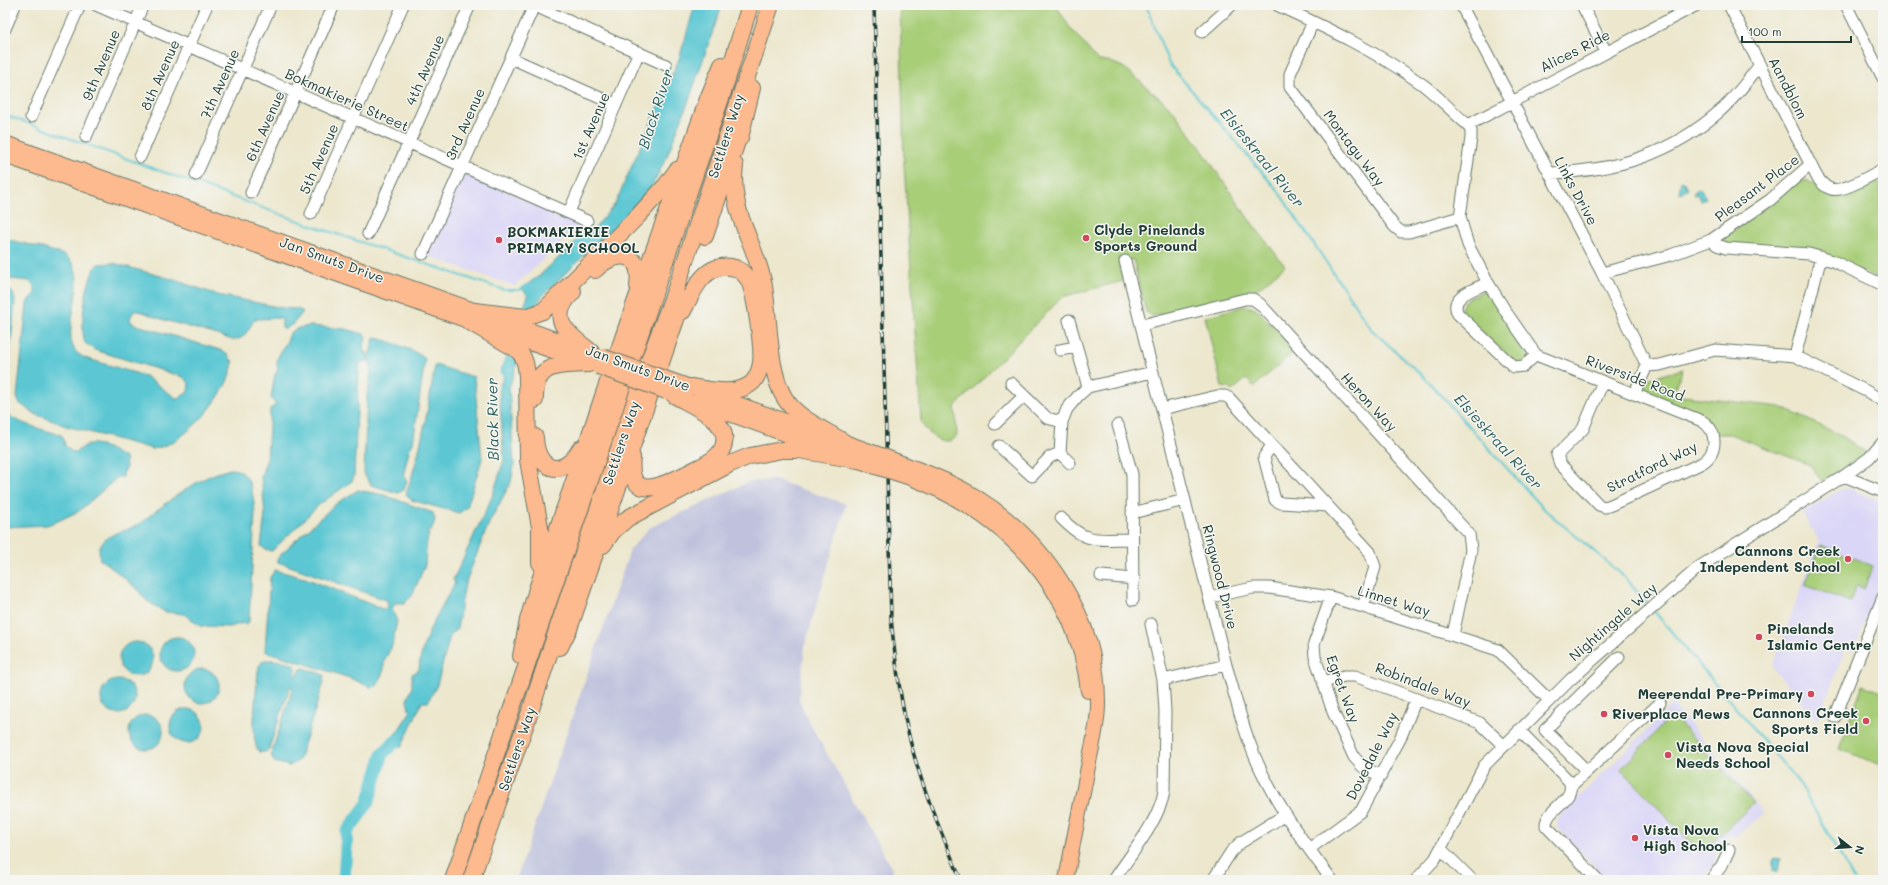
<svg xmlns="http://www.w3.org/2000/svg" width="1888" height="885" font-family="Mali,sans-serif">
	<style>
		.built { fill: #dad6f7 }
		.industrial { fill: #c0c2dd }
		.green { fill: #a8ce78; stroke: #648656 }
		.water { fill: #5bc7d3; stroke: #3d8284 }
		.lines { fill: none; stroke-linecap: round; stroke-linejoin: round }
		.stream { stroke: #5bc7d3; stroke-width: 2 }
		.river { stroke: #5bc7d3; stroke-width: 13 }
		.minor-casing { stroke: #67786a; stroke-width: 13 }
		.major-casing { stroke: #67786a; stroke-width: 16 }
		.highway-casing { stroke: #67786a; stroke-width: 18 }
		.minor { stroke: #fff; stroke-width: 11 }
		.major { stroke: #fcba8e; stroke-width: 14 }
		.highway { stroke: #fcba8e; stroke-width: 16 }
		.rail-casing { stroke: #1f3d34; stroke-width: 3.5 }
		.rail { stroke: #f6f6f2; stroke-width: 2; stroke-dasharray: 6; stroke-linecap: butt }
		.major-bridge-casing { stroke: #67786a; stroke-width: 16; stroke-linecap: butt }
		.major-bridge { stroke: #fcba8e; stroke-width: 14 }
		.poi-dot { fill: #d1495b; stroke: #f6f6f2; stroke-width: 1.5 }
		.labels { text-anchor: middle; stroke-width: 3; stroke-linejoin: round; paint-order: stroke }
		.street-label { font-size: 14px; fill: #1f3d34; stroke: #f6f6f2 }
		.poi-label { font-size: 14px; font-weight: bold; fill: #1f3d34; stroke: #f6f6f2; text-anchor: start }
		.water-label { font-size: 15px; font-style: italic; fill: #2e605c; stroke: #f6f6f2 }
	</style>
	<rect width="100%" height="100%" fill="#f6f6f2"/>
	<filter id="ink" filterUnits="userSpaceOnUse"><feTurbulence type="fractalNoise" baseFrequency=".025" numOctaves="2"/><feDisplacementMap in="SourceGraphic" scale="8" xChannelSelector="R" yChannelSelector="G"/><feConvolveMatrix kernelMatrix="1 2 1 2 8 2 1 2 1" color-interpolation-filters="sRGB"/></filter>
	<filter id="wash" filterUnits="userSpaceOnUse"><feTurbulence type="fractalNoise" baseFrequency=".012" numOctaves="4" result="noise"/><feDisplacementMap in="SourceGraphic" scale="16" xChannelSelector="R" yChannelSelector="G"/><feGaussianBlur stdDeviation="0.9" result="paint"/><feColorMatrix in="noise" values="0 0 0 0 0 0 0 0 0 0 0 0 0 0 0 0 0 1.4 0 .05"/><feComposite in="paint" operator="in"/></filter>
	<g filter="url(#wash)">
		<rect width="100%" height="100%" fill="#ece7cd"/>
		<path class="built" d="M463,172l119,52 -68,62 -86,-30z
			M1848,488l35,14v75l-30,75 -8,-2 -28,71 -45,-54 47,-126 -17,-28 39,-24z
			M1673,704l91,109 -29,24 -8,-1 -10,10 -2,19 -15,15h-92l-51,-53v-8z"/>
		<path class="industrial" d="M775,480l71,24 -41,141 -6,55 9,20 90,160h-382l114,-330 19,-22 99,-46z"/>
		<path class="green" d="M900,5h156l12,20 30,36h10l15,6 49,42 28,38 48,71 37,48 -29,24 -103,26 -7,-4 -13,-53 -14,4 4,18 -61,16 -107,110 2,28c-11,15 -30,-1 -36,-13l-17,-257z
			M1802,180c14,1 20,15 33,15l37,-15 7,3 3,3 1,95 -56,-25 -102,-12 -5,-4 78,-58z
			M1485,290l5,2 42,64 -12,10 -59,-53c-1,-14 13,-17 24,-23z
			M1245,306l11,2 39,43 -41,36 -8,-8 -14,12 -4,-3 -6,-1 -17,-70z
			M1683,369l-10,26 108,12 61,29 25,17 -45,28 -12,-16 -80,-31h-12l-77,-43 2,-11z
			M1821,545l52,21 -9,23 -8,-3 -6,16 -45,-17z
			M1863,685l20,8v73l-44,-17z
			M1672,715l82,88 -53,50 -80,-84z"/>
		<path class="water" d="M695,5h27l-34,98 -21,53 -16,32 -20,22 -88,85 -5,7 -29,86 5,77 -3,17 -22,41 -24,61 -8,45 -7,7 -13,49 -9,17h-6l-20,44 -19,7 -1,-5 15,-16 14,-21 -2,-2 -2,-9 5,-12v-14l7,-4c2,-31 21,-60 36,-87l-2,-3 39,-83 12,-37 -5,-73 5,-10 -4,-5 28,-76 -6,-8 17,-12 43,-40 13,-8 20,-24 64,-145z
			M1681,181l3,1 3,8 -8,3z
			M1700,188l6,10 -5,3 -4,-7 -2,1 -1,-3z
			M5,239c13,3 53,12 62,18 29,23 -18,87 18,101l60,18 31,22h3l9,-6 1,-9 -6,-6 -88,-27 -10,-7c-6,-16 1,-67 13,-79l15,-1 55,15 50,17 65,13 15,1 5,3 -10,12 -8,5 -3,-2v-9l-27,1c-7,9 -9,21 -22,21 -24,-8 -48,-14 -72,-21 -9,-2 -17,-9 -27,-8l-4,7 1,4 6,3 83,25 8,5 5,7c-3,31 -48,83 -80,87l-87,-23 -31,-12 -16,-11 -2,-6 10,-93 2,-5 6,-5v-7l-6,-6 -19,-2 -4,4 1,5 6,5 2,8 -9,93c-1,6 -1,13 2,19 5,10 41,18 53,22l2,2 2,8 7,7c8,0 10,-6 17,-8 12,-2 26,9 36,14l1,10 -3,6v3h-5l-39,34 -21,10 -11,4 -42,2z
			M311,326l35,3 18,5 2,3 -3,13 2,3h3l-1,8 -7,2 -1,5 -5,108 -2,5 -32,23 -48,47 -6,-1 -5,-4 4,-32 -4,-38 6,-17 3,-50 6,-4 -5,-7 4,-24 3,-4c-5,-14 9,-24 12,-37l8,-5z
			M374,338c7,-1 47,15 51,21l-12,84 -4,7 -6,26 4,4 -3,10 -6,3 -27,-8 -7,-11 3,-80 3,-12 1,-19 -3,-2z
			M435,365l39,12 8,82 -15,48 -8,6 -48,-13 -5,-6c15,-42 22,-85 29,-129z
			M231,469c21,0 22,28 24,44l-6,109 -4,3 -2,-2 -13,4 -30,-1 -16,-12 -19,-2 -18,-11 -11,-13 -29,-24 -7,-4 -1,-12c6,-15 27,-17 39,-23 6,-3 10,-9 15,-12 23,-17 49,-38 78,-44z
			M358,490l26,5 49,18 2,7 -4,12 -2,-2 -2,4h2l-3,12 -1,19 -13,31 -7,7h-10l-3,6 5,12 -5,25 -8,15v8l-7,17 -7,1 -20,-9 -85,-27 5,-74 5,-7 33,9 74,30h4l2,-7 -2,-2 -99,-35 -9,-3 -1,-3 8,-9 52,-47z
			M160 654a17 17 0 1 1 34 0a17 17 0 1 1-34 0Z
			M119 659a17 17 0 1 1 34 0a17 17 0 1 1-34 0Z
			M264,660h11l18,4 2,3v8h3l2,-5 4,-2 20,7 -1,10 -24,75 -9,6 -16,-4 -3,-8 22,-66 -2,-1h-1l-21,62 -3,3h-7c-10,-11 -2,-65 -1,-81l1,-5z
			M185 686a17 17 0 1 1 34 0a17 17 0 1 1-34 0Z
			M101 697a17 17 0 1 1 34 0a17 17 0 1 1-34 0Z
			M170 726a17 17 0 1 1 34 0a17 17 0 1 1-34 0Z
			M129 732a17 17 0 1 1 34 0a17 17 0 1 1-34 0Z
			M1775,858l5,1 -2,12 -5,-1v-9z"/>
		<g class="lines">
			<path class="stream" d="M1146,5l23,59 109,127 94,139 53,48 120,132 75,63 30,33
				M5,115l308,111 191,64h15l7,-5
				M1654,611l146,173 54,96"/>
			<path class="river" d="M344,880l3,-48 21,-29 15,-50 13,-12"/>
		</g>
	</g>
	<g filter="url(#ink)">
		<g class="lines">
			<defs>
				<path id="minor" d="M96,5l491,216
					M533,5l133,60
					M1277,5c50,23 100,47 145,79 16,12 30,28 46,41l3,6v7l-11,79 8,28 20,38 20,32 28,40 166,66c16,10 16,32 0,42l-91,42 -6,2 -6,-2 -39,-41 -3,-9 26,-26 20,-47
					M1461,5l141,268 45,93 -13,28
					M1582,5l24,47
					M1729,5l88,172c4,5 7,10 14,12 12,4 40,-14 52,-20
					M1846,5l37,73
					M1313,22l-23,52v13l104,139 7,6h8l51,-15
					M5,29l10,-24
					M1202,32l30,-27
					M511,58l105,47
					M31,117l49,-112
					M1468,125l229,-120
					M86,137l57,-132
					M140,157l67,-152
					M1550,173c65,-2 120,-18 170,-62 15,-13 27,-30 40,-46
					M196,175l75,-170
					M251,193l83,-188
					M569,212l70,-160
					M311,214l92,-209
					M368,234l102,-229
					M1711,240l6,5 9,3 83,6 24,7 50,24
					M423,254l111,-248
					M1125,261l101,404c8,26 14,53 24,79 18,50 50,94 82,136
					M1602,273l69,-18 40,-15 59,-40 41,-36
					M1488,283c-13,6 -40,13 -30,31l56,53 10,-1 12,-11
					M1069,320l19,67
					M1142,325l103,-26h8l7,5 209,230 2,16 -18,85
					M1060,350l16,-3
					M1795,356l26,-99
					M1647,366l13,-1 55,-15 80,6 71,35 17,10
					M1011,383l36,35 15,4
					M1162,409l55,-13h8l4,2 141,154 5,15 -12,40
					M995,424l29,-28
					M1118,425l14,49 1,126
					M1272,445l-8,12 11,43 6,3 47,3
					M999,446l33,30 18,-19 10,-4
					M1070,463l-10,-10 2,-31 5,-13 11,-13 10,-9 65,-15
					M1844,476l39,16
					M1132,513l53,-13
					M1061,518c26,27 36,21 71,21
					M1101,576l33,3
					M1210,597l43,-9h16l62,9 32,10 135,43 51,50
					M1331,597l-17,47 1,13 18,55 21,45 9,10 18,9
					M1163,680l63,-15
					M1324,682l20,-6h11l125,47 23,22
					M1835,717l48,-120
					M1519,730l50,51c9,19 -24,27 -23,45l52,54
					M1587,771l-42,-41 74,-73
					M1571,786l89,-83
					M1309,849l52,-38 39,-72 16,-40
					M1441,849l31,31
					M1114,880c16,-25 46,-60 50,-89l1,-80 -2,-31 -12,-56
					M1213,880l18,-28 9,-9 45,-28
					M1416,880l19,-21 49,-93 86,-86 129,-113 145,-91 25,-18 14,-16
					M1711,880l11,-15 7,-15"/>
				<path id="major" d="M5,143l581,207
					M5,156l581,207
					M671,380l210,75
					M696,402l180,65
					M907,465c23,8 47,18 68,31 71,44 124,123 123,208 0,22 -6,42 -10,63 -7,37 -15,75 -22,113
					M908,477c94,35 169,110 180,214"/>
				<path id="highway" d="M740,138l12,-50
					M735,165c-6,47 19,74 28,116 7,34 4,87 21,116 13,22 40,32 60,45
					M705,236l37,-109
					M595,270c21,-21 48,-19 43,16
					M573,292c-28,28 -4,42 18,60
					M475,311l50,6 18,-6 95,-95 28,-31 11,-15
					M683,311c10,-20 21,-48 48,-44 7,1 13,6 17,12 7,12 15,69 13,84 -1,6 -4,14 -8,19 -16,15 -43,8 -62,5
					M468,321l48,28c9,7 10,16 11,27l1,84 12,67v36
					M535,400c-1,-38 25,-35 54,-36
					M535,437c1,34 28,43 45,12
					M632,457c-5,48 32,28 56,16 11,-6 26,-11 33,-22 4,-6 4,-14 2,-20 -8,-17 -34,-27 -49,-36
					M603,545l10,-14 15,-13 102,-54 20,-8 32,-6h17l59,10
					M560,647l9,-18 114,-330
					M521,656l7,-36 9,-31 99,-289 73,-204 13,-31
					M453,880l268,-782 29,-93
					M471,880l60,-171 26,-79 90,-264 28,-75 96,-286"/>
			</defs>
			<use href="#minor" class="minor-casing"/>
			<use href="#major" class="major-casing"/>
			<use href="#highway" class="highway-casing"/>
			<use href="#minor" class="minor"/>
			<use href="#major" class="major"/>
			<use href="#highway" class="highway"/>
			<defs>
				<path id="rail" d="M874,5l17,613c4,41 9,82 19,122 12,49 32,94 51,140"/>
			</defs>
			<use href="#rail" class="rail-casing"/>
			<use href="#rail" class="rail"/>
			<defs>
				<path id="major-bridge" d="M602,356l69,24
					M598,367l68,25
					M881,455l26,10
					M876,467l32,10"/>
			</defs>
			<use href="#major-bridge" class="major-bridge-casing"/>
			<use href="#major-bridge" class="major-bridge"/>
		</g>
	</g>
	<g class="poi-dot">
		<circle cx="1086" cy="238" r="4"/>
		<circle cx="499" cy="240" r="4"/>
		<circle cx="1848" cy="559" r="4"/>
		<circle cx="1759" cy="637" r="4"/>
		<circle cx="1811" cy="694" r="4"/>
		<circle cx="1604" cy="714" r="4"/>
		<circle cx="1866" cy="721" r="4"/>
		<circle cx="1668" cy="755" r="4"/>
		<circle cx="1635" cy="838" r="4"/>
	</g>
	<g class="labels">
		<g class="street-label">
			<text transform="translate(1575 51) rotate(-27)" y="5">Alices Ride</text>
			<text transform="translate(101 65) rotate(-67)" y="5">9th Avenue</text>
			<text transform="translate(425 70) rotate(-66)" y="5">4th Avenue</text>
			<text transform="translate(160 75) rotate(-66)" y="5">8th Avenue</text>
			<text transform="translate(220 84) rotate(-66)" y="5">7th Avenue</text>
			<text transform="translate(1788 88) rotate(63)" y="5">Aandblom</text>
			<text transform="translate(347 100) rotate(24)" y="5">Bokmakierie Street</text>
			<text transform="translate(465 124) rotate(-66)" y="5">3rd Avenue</text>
			<text transform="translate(265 126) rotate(-66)" y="5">6th Avenue</text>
			<text transform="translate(591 126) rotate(-66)" y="5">1st Avenue</text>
			<text transform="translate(726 136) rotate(-72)" y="5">Settlers Way</text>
			<text transform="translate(1354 148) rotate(53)" y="5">Montagu Way</text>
			<text transform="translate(319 159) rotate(-66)" y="5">5th Avenue</text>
			<text transform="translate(1757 188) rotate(-37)" y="5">Pleasant Place</text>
			<text transform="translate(1576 191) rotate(62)" y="5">Links Drive</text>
			<text transform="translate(332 260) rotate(20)" y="5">Jan Smuts Drive</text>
			<text transform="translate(638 368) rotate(20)" y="5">Jan Smuts Drive</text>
			<text transform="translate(1635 378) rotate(21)" y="5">Riverside Road</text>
			<text transform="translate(1369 402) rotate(47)" y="5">Heron Way</text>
			<text transform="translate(621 443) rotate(-71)" y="5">Settlers Way</text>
			<text transform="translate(1652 467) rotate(-26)" y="5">Stratford Way</text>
			<text transform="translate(1220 577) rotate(76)" y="5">Ringwood Drive</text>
			<text transform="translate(1394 601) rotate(17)" y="5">Linnet Way</text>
			<text transform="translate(1613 622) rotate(-41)" y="5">Nightingale Way</text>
			<text transform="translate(1423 685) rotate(21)" y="5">Robindale Way</text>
			<text transform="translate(1343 689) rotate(70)" y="5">Egret Way</text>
			<text transform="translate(517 749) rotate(-71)" y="5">Settlers Way</text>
			<text transform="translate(1372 756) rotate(-63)" y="5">Dovedale Way</text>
		</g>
		<g class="poi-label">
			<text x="1094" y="235">Clyde Pinelands<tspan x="1094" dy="16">Sports Ground</tspan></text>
			<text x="507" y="237">BOKMAKIERIE<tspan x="507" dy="16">PRIMARY SCHOOL</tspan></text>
			<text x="1840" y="556" text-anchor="end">Cannons Creek<tspan x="1840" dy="16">Independent School</tspan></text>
			<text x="1767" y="634">Pinelands<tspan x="1767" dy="16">Islamic Centre</tspan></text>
			<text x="1803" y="699" text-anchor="end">Meerendal Pre-Primary</text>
			<text x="1858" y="718" text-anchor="end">Cannons Creek<tspan x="1858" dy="16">Sports Field</tspan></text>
			<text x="1612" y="719">Riverplace Mews</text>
			<text x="1676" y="752">Vista Nova Special<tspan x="1676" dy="16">Needs School</tspan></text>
			<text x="1643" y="835">Vista Nova<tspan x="1643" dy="16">High School</tspan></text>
		</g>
		<g class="water-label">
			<text transform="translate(656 109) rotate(-72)" y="5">Black River</text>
			<text transform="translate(1262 158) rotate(51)" y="5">Elsieskraal River</text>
			<text transform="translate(493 419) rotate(-91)" y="5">Black River</text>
			<text transform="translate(1498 442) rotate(48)" y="5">Elsieskraal River</text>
		</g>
	</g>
	<rect width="1888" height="885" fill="none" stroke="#f6f6f2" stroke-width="20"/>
	<g transform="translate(1850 847) rotate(107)" stroke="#f6f6f2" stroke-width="3" paint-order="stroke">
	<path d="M0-3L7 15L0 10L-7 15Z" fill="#1f3d34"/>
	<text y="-6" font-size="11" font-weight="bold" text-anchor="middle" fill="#1f3d34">N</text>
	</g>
	<path d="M1742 36v6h109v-6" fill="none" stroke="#1f3d34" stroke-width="2"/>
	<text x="1748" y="36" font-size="12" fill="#1f3d34" stroke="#f6f6f2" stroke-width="3" paint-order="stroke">100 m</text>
</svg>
